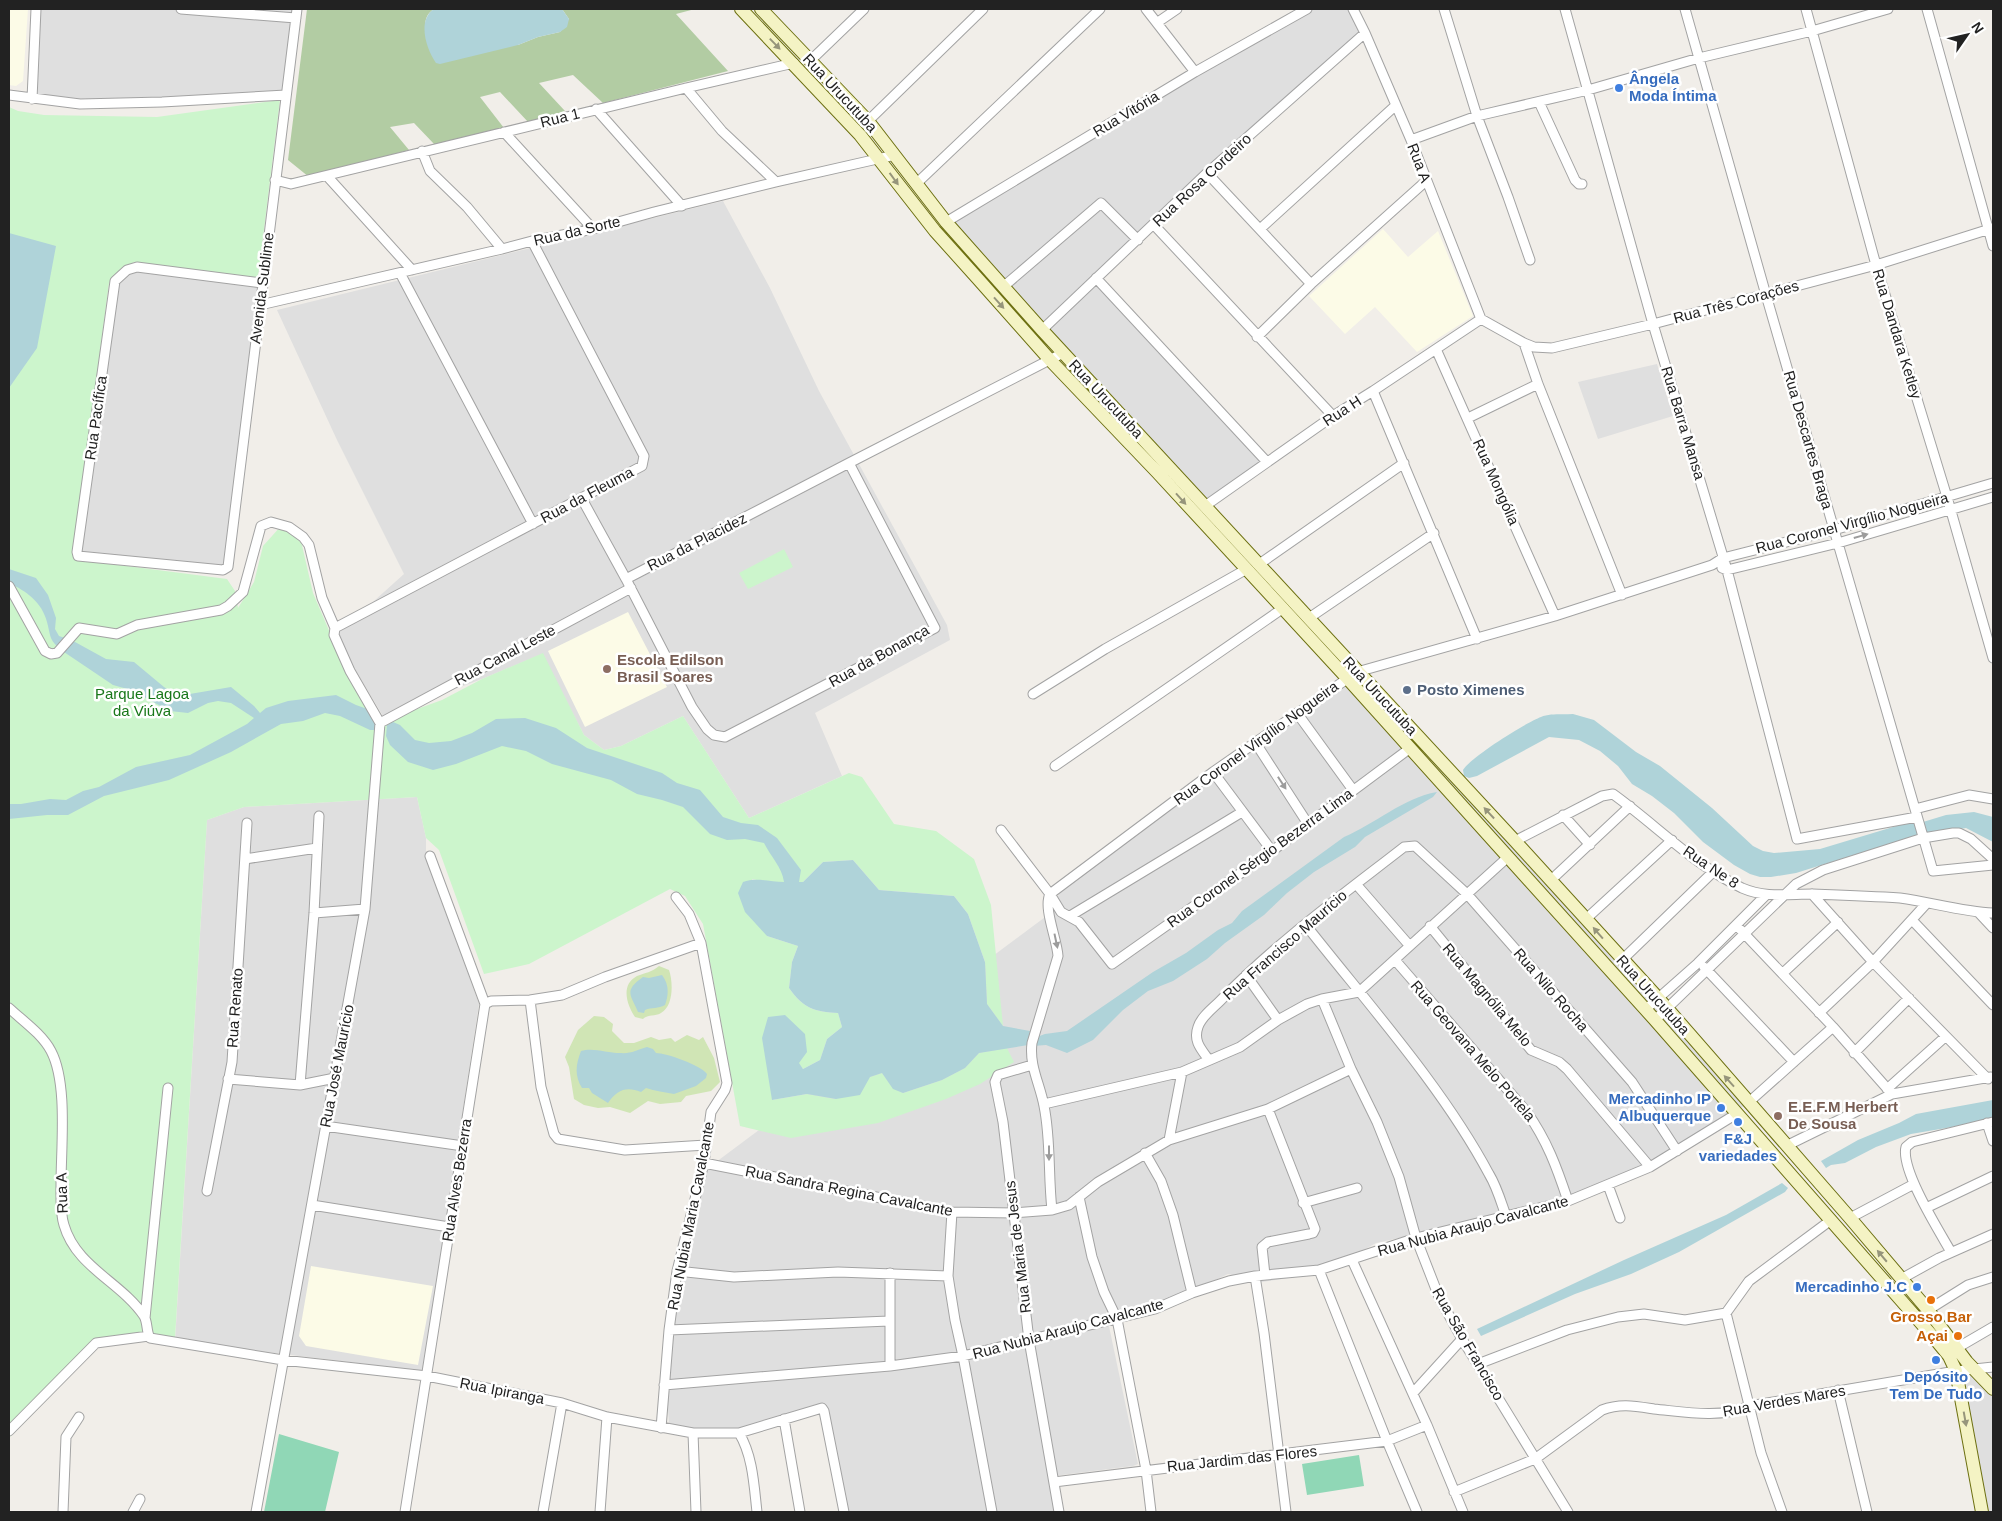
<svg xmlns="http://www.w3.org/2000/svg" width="2002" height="1521" font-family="Arial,sans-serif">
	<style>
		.residential { fill: #dfdfdf }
		.education { fill: #fcfbe7 }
		.grass { fill: #d0e5b5 }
		.forest { fill: #b2cca3 }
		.park { fill: #ccf5cc }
		.pitch { fill: #90d7b6 }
		.water { fill: #afd3d9 }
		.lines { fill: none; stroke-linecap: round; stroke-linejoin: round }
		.street-casing { stroke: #a3a3a3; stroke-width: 11 }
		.secondary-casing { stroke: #6d7011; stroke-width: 14 }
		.street { stroke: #fff; stroke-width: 9 }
		.secondary { stroke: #f4f3c4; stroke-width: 12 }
		.oneway { fill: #96957b }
		.oneway2 { fill: #9c9c9c }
		.shop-dot { fill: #3f7fe0; stroke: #fff; stroke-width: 2 }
		.education-dot { fill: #8d6e63; stroke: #fff; stroke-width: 2 }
		.service-dot { fill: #5c6f8a; stroke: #fff; stroke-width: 2 }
		.food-dot { fill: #e8710a; stroke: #fff; stroke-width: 2 }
		.labels { text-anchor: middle; stroke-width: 5; stroke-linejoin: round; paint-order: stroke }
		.shop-label { font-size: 15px; font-weight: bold; fill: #366cbe; stroke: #fff; text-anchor: end }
		.street-label { font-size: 15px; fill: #222; stroke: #fff }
		.education-label { font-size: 15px; font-weight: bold; fill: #785e54; stroke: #fff; text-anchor: start }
		.service-label { font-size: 15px; font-weight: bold; fill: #4e5e75; stroke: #fff; text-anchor: start }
		.park-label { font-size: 15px; fill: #187719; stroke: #fff }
		.food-label { font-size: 15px; font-weight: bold; fill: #c56008; stroke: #fff }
	</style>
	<rect width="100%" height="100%" fill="#f1eee9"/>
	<path class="residential" d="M36,9h261l-11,86 -124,7 -130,-3z
		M1309,9h43l12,24 -270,244 172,185 -61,43 -258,-283z
		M723,201l47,87 49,103 128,234 3,15 -135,73 27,63 -93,42 -66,-102 -62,30 -17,4 -20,-15 -42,-81 -60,25 -99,37 -48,-80 69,-62 -67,-134 -60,-130z
		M127,270l135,13 -34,284 -148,-10 35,-276z
		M1657,364l16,52 -75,23 -20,-57z
		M1360,671l387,433 -124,78 -79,25 -168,36 -53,30 -61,9 -34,-8 -68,32 -54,6 32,152 -5,2 -79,10 5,36h-214l-20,-107 -89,26 -44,-1 -23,-6 -5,-73 14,-107 22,-70 356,-265 2,-13 6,-12 178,-138z
		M417,797l9,41v18l53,148 -56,367 -248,-30 32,-521 37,-13z
		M1967,1362l26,27v123h-12l-19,-113z"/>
	<path class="education" d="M9,9h19l-5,72 -7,5 -7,-1z
		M1383,229l25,28 30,-26 35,85 -56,36 -42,-45 -30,27 -36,-38z
		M628,612l39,75 -82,40 -37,-76z
		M311,1266l122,20 -15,79 -112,-19 -7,-10z"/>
	<path class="grass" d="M659,966l10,4c4,11 5,36 -8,43 -7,4 -13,1 -18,6l-8,-2c-8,-12 -15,-32 2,-41 8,-3 15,-4 22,-10z
		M594,1016l10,1 9,7 -1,7 12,12h10l17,-6 8,3 12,-2 4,4 12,-7 12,5 4,-3 11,21 6,24 -9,9 -25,5 -5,6 -21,2 -12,-3 -18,12 -20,-6 -12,1 -14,-3 -10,-6 -5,-32 -4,-10 13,-27z"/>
	<path class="forest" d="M307,9h127c-8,5 -9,11 -9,21l93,15 20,-8 22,-5 9,-13 -7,-10h133l-19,5 52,57 -125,32 -30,-28 -34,8 26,28 -36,12 -29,-31 -20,5 24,31 -69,17 -21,-22 -24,4 19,23 -100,27 -21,-17z"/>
	<path class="park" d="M280,100l-22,178 -124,-16 -25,21 -36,276 154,20 8,12 3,17 16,-26 9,-36 18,-20 20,15 12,52 32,75 36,54 61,-22 40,-21 61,-26 41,82 20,15 17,-4 62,-30 66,102 100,-45 13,4 32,47 42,7 38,28 17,46 12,121 -16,-22 -2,-42 -17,-48 -14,-18 -75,-6 -26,-30 -30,2 -20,20h-38l-13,-3 15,57 31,10 -6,16 -3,26c14,20 26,24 49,25l4,14 -15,12 -7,21 -17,9 -4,-5 -27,36 35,-6 28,5 35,-22 12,-4 11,15 10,5 39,-13 23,-12 14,-15 28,-5 7,14 -34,22 -34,15 -68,24 -87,15 -51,-12 -37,-202 -18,-28 -15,-7 -141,75 -45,10 -45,-124 -13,-12 -9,-41 -173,10 -37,13 -32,518h-11l-70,8 -29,35 -56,57v-1331l9,4 26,4 113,2z
		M784,549l9,18 -45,22 -9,-16z"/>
	<path class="pitch" d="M279,1434l60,18 -14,60h-61z
		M1359,1455l5,31 -57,9 -5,-31z"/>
	<path class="water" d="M434,9h128l7,10 -2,8 -7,5 -22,5 -20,8 -78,19 -4,-1c-10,-14 -19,-43 -2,-54z
		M9,233l47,13 -19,102 -28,40z
		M9,569l27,9 12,17 8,23 -1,11 4,7 6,2 -7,9c-9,-7 -8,-15 -11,-25 -5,-20 -21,-31 -38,-39z
		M71,642h4l31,17 28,3 30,25 14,9 53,-9 23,19 6,7 6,-5 22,-7 48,-6 20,10 17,6 5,19h-8l-30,-14 -15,-3 -22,8 -22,3 -50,28 -62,28 -65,16 -36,19h-21l-38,4v-15h12l29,-5 16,1 17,-9 16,-4 37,-20 54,-12 57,-31 7,-6 -23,-15 -13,-2 -10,2 -20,10 -18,-2 -39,-21 -18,-5 -49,-33z
		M1573,714l21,6 42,32 24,14 52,42 41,38 10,5 11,2 46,-4 83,-25h12l3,11 -122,38 -25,4h-11l-10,-3 -16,-9 -31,-23 -29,-29 -22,-17 -20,-12 -14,-18 -18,-15 -21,-11 -30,-3 -72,39 -8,2 -5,-2 -1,-6c8,-13 62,-47 78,-53 9,-4 22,-2 32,-3z
		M525,718l31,10 31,20 75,25 15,10 23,7 23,27 18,6 17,2 19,13 24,32 -2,12h4l20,-20 30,-2 26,30 75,6 14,18 17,48 2,42 16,22 27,5 -2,14 -49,8 -14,15 -23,12 -39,13 -10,-4 -11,-16 -12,4 -10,18 -24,4 -29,-5 -35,6 -10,-62 6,-21 17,-2 20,19 2,18 -8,11 4,6 17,-9 7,-21 15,-12 -4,-14c-23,-1 -35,-5 -49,-25l3,-26 6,-16 -31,-10 -22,-24 -7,-19 5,-11c13,-5 27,0 41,0 -2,-15 -13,-25 -20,-39l-19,-4 -18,1 -17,-6 -27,-27 -21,-7 -25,-6 -26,-14 -59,-16 -26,-13 -24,-5 -46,18 -23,6 -25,-8 -18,-17 -4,-9 1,-11 6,-3 7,3 15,15 14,3 22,-2 21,-8 24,-14z
		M1437,792l-4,5 -12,7 -56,33 -10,10 -41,25 -27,21 -23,22 -39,28 -18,16 -34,22 -25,10 -25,19 -30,30 -26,13 -21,-8 -13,1 1,-8 11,-4 22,-3 86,-59 33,-19 32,-23 14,-7 10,-12 102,-74c31,-13 59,-39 93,-45z
		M1974,812l19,5v25l-27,-14 -40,7 -3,-13 23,-7z
		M662,975c7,9 7,19 3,30 -7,4 -13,2 -20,5l-1,3 -6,-1c-7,-17 -15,-21 5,-35l6,1z
		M647,1047l6,2 3,4c10,0 45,12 51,21l-1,4 -10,8 -22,8c-9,-2 -19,-3 -28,-6l-5,4c-15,-6 -24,-2 -33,11l-16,-10 -3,-5h-7c-8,-13 -6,-24 -1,-37 12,-4 26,2 39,2 11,1 17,-3 27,-6z
		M1993,1100v20l-82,14 -35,13 -31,16 -14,2 -5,3 -5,-7 37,-21 41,-17 17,-9z
		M1782,1183l6,5 -3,4 -106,60 -48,22 -56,20 -94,42 -4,-7 147,-69 102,-45z"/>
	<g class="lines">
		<defs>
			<path id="street" d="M181,9l115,9
				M1146,9l49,63
				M1353,9l12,24 46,107 70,179
				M1444,9l33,107 31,81 22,63
				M1565,9l88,315 74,246 70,269 120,-22
				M1685,9l81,286 167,576 60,-6
				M1806,9l70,256 71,232 46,161
				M1927,9l66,237
				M1158,22l19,-13
				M810,61l54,-52
				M686,88l36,43 54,51
				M9,95l71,9 82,-2 124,-7
				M32,99l4,-90
				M1539,102l36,78 4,4h3
				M596,109l86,97
				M868,121l115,-112
				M504,132l89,97
				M1411,140l66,-24 111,-26 111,-32 113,-27 76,-22
				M422,151l8,20 37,36 35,42
				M1207,173l104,111
				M327,176l85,94
				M275,180l16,4 395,-96 108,-25
				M917,183l183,-174
				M946,222l249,-150 112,-63
				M1154,225l179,191
				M1260,229l135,-123
				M400,273l133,251
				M1096,278l171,184
				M262,283l-125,-16 -10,3 -12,11 -38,271 1,4 145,14 5,-3 69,-558
				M1003,287l98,-84 37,37
				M260,305l242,-56 30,-8 61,-12 61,-17 122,-30 119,-27
				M1481,319l43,24 10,4 18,1 101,-24 223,-59 117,-37
				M1042,330l165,-157 158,-140
				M1257,337l54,-53 115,-103
				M1524,343l14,41 84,211
				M1436,349l119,267
				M1373,391l104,248
				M1468,418l70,-34
				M582,499l44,80 223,-116
				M1205,506l128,-90 40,-25 108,-72
				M1258,565l146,-102
				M1722,568l5,2 111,-27 155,-46
				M626,579l66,128 15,22 7,6 11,2 210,-109 -86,-165 214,-110
				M9,586l36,65 6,3 6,-1 22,-25 38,6 20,-9 84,-15 7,-4 15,-14 18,-66 10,-4 18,5 14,10 6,8 13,53 13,30
				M1309,618l125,-85
				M335,628l307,-162 2,-10 -112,-215
				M1033,694l72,-45 140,-79
				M1297,713l56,77
				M380,723l251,-135
				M1255,742l53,82
				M1055,766l227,-157
				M1213,772l59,79
				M1915,809l54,-14 24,4
				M1563,815l27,30
				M1001,830l49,64 11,18 18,10 33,42 160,-113 137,-102
				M1515,841l87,-45 11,-2c43,31 81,71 129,94 23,10 46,6 71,6 28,1 58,2 87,4 31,4 62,14 93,15
				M245,859l72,-11
				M1550,881l80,-75
				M1356,884l53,61
				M1050,894l163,-122 144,-100 198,-56 157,-51 11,-7 111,-28 159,-47
				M1050,894c-7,14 7,45 8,62l-26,87c-3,23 8,41 12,63 7,34 4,69 8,104
				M1812,894l61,68 115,117
				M314,913l51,-4
				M1979,913l14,15
				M1070,916l172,-104
				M1586,919l86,-79
				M1912,920l81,85
				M1305,924c62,79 137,162 184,250 8,13 12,28 17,42
				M1430,926l101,124 28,12 8,7 83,98
				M1737,926l96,101 59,67
				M1395,960l131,151c21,29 31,57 42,90
				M1622,960l91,-88
				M1704,967l90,95
				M1783,973l55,-51
				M1246,975l32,45
				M1322,999l29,70 26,53 22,55 17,61 23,59 23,42 106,173
				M530,1000l11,87 13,47 4,5 67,11 81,-5
				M485,1004l6,-3 39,-1 32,-5 43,-18 96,-34
				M9,1008c14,13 33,26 42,43 17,32 10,96 10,133 0,13 -1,29 3,41 12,42 57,57 80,91 4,7 2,15 6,22l133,22 144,16 135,27 45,14 86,16h46l83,-25 2,3 20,101
				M1646,1009l52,-46 68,-68
				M1819,1013l54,-51 54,-59
				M1655,1020l141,-136 27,-14 100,-32 30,-5h6l12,6 22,20
				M1854,1053l55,-55
				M1209,1060c-8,-11 -16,-19 -11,-33 3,-10 15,-19 22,-26 56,-58 121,-105 184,-154l11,-1 52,48 165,188 45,69
				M1032,1065l-34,10 -3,7 8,40 26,218 30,172
				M228,1079l72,6 35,-7
				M300,1085l14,-172 5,-97
				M1887,1089l58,-52
				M1749,1102l84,-75
				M1044,1104l138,-32 58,-25 38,-27 29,-16 15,-5 37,-7 149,-135
				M1987,1123l6,18
				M325,1126l138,20
				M1169,1140l13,-68
				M1786,1146l106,-52 99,-17
				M1145,1153l16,28 12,34 19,78
				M704,1163l248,49 62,1 38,-3 17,-5 29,-23 71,-42 99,-31 83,-40
				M1608,1185l12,33
				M207,1191l25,-129 15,-239
				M1079,1197l13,60 12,35 13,27 29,151 5,42
				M1303,1203l54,-15
				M312,1205l137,22
				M1926,1208l67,-32
				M952,1212l-4,64 7,44 8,36 29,156
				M1850,1218l64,-34
				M1951,1252c-12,-21 -51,-83 -45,-105l6,-5 81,-20
				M1352,1260l75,165 36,87
				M1319,1270l68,171 30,71
				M677,1271l57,6 104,-5 110,4
				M1265,1275l-3,-28 6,-5 41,-8 4,-1 2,-4 -47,-120
				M1255,1276l9,57 22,179
				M1901,1279l38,-21 54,-24
				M1928,1310l40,-25 25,-8
				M1726,1313l35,140 21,59
				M145,1318l23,-230
				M669,1330l220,-9
				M1957,1348l36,-21
				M1478,1364l89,-34 51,-13 26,-3 41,6 41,-7 23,-32 82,-61
				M890,1366v-93
				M664,1385l226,-19 73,-10 192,-47 37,-16 37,-12 26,-5 64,-6 97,-32 152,-37 82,-34 88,-54
				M1838,1390l29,122
				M1413,1393l49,-54
				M784,1419l16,93
				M661,1428l8,-98 8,-59 27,-108 7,-51 14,-22 2,-7 -26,-140 -12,-29 -13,-17
				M9,1431l87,-88 53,-7
				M693,1433l3,79
				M739,1433c14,23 15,53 18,79
				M1054,1482l333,-41 40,-16
				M1454,1492l81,-33 67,-49c18,-7 33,-4 52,-1 31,3 66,10 95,-3l207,-35 37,-4
				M63,1512l3,-75 13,-20
				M133,1512l7,-13
				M256,1512l109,-603 15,-186 -30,-52 -16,-36 1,-7
				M405,1512l80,-508 -55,-148
				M543,1512l19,-109
				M600,1512l7,-95"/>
			<path id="secondary" d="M741,9l119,126 75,96 44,49 71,80 107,112 190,206 161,179 147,163 280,319 14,17 7,15 26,141
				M761,9l107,112 78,101 96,108 473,511 144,158 191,219 78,92 39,52 26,27"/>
		</defs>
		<use href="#street" class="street-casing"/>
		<use href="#secondary" class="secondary-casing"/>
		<use href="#street" class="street"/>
		<use href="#secondary" class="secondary"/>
	</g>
	<defs><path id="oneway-solid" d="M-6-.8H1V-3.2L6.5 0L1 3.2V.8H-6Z" transform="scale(1.25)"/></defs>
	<g class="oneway">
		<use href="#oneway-solid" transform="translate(775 44) rotate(46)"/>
		<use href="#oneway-solid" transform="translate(894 179) rotate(54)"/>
		<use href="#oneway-solid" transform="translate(999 303) rotate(48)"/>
		<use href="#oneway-solid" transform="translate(1181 499) rotate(48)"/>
		<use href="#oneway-solid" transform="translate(1489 813) rotate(-133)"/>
		<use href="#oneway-solid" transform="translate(1598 933) rotate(-131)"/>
		<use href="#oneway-solid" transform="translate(1729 1081) rotate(-132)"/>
		<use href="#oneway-solid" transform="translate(1882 1256) rotate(-130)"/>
		<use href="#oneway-solid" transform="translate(1965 1419) rotate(80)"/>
	</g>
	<g class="oneway2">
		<use href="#oneway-solid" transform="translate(1861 536) rotate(-16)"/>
		<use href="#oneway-solid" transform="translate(1282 783) rotate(57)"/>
		<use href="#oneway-solid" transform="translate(1056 941) rotate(78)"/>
		<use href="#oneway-solid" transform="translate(1049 1153) rotate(90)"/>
	</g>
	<g class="shop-dot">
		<circle cx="1619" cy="88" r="5"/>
		<circle cx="1721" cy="1108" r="5"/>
		<circle cx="1738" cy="1122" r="5"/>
		<circle cx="1917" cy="1287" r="5"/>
		<circle cx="1936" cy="1360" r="5"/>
	</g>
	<g class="education-dot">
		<circle cx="607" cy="669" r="5"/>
		<circle cx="1778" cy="1116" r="5"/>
	</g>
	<circle class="service-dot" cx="1407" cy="690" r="5"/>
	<g class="food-dot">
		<circle cx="1931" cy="1300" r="5"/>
		<circle cx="1958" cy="1336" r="5"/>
	</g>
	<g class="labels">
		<g class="shop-label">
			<text x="1629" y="84" text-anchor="start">Ângela<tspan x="1629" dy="17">Moda Íntima</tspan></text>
			<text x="1711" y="1104">Mercadinho IP<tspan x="1711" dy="17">Albuquerque</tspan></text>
			<text x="1738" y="1144" text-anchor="middle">F&amp;J<tspan x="1738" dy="17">variedades</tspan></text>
			<text x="1907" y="1292">Mercadinho J.C</text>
			<text x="1936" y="1382" text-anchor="middle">Depósito<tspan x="1936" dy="17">Tem De Tudo</tspan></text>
		</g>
		<g class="street-label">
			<text transform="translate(840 93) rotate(47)" y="5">Rua Urucutuba</text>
			<text transform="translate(1126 114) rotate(-31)" y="5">Rua Vitória</text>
			<text transform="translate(560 118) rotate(-14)" y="5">Rua 1</text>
			<text transform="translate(1419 163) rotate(69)" y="5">Rua A</text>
			<text transform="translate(1202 180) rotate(-43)" y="5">Rua Rosa Cordeiro</text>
			<text transform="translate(577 231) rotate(-13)" y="5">Rua da Sorte</text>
			<text transform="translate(262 288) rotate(-83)" y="5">Avenida Sublime</text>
			<text transform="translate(1736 302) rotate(-15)" y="5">Rua Três Corações</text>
			<text transform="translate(1897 334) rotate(73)" y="5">Rua Dandara Ketley</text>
			<text transform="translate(1106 399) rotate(47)" y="5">Rua Urucutuba</text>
			<text transform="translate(1342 411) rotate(-33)" y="5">Rua H</text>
			<text transform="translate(96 418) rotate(-82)" y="5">Rua Pacífica</text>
			<text transform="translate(1683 423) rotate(73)" y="5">Rua Barra Mansa</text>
			<text transform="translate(1808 440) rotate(74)" y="5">Rua Descartes Braga</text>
			<text transform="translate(1496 482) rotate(66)" y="5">Rua Mongólia</text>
			<text transform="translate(587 495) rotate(-28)" y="5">Rua da Fleuma</text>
			<text transform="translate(1852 523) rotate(-15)" y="5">Rua Coronel Virgílio Nogueira</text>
			<text transform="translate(697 542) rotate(-27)" y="5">Rua da Placidez</text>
			<text transform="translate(505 655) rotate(-28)" y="5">Rua Canal Leste</text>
			<text transform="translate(879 656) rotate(-29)" y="5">Rua da Bonança</text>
			<text transform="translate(1380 696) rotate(47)" y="5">Rua Urucutuba</text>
			<text transform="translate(1256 743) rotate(-36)" y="5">Rua Coronel Virgílio Nogueira</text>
			<text transform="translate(1260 858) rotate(-36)" y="5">Rua Coronel Sérgio Bezerra Lima</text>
			<text transform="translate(1711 867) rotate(34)" y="5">Rua Ne 8</text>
			<text transform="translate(1285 945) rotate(-41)" y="5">Rua Francisco Maurício</text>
			<text transform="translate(1551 990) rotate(49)" y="5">Rua Nilo Rocha</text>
			<text transform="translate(1487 995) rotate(50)" y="5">Rua Magnólia Melo</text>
			<text transform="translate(1653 995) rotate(48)" y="5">Rua Urucutuba</text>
			<text transform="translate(235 1008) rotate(-86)" y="5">Rua Renato</text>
			<text transform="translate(1473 1051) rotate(49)" y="5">Rua Geovana Melo Portela</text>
			<text transform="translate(337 1066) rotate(-79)" y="5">Rua José Maurício</text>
			<text transform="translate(457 1180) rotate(-81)" y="5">Rua Alves Bezerra</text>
			<text transform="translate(849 1191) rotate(11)" y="5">Rua Sandra Regina Cavalcante</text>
			<text transform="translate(62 1193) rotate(-92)" y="5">Rua A</text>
			<text transform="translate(691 1216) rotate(-79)" y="5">Rua Nubia Maria Cavalcante</text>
			<text transform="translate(1473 1226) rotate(-15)" y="5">Rua Nubia Araujo Cavalcante</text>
			<text transform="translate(1018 1247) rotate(-97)" y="5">Rua Maria de Jesus</text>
			<text transform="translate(1068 1329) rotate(-15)" y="5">Rua Nubia Araujo Cavalcante</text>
			<text transform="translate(1468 1344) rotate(60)" y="5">Rua São Francisco</text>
			<text transform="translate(502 1391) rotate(11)" y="5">Rua Ipiranga</text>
			<text transform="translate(1784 1401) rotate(-10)" y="5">Rua Verdes Mares</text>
			<text transform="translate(1242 1459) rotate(-6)" y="5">Rua Jardim das Flores</text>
		</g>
		<g class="education-label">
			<text x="617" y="665">Escola Edilson<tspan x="617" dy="17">Brasil Soares</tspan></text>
			<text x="1788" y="1112">E.E.F.M Herbert<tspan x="1788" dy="17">De Sousa</tspan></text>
		</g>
		<g class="service-label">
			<text x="1417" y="695">Posto Ximenes</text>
		</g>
		<g class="park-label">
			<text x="142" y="699">Parque Lagoa<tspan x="142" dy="17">da Viúva</tspan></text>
		</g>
		<g class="food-label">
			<text x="1931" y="1322">Grosso Bar</text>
			<text x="1948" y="1341" text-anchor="end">Açai</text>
		</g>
	</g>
	<rect width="2002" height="1521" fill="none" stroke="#222222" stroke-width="20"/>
	<g transform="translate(1967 35) rotate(56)" stroke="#ffffff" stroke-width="4" paint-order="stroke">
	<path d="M0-4L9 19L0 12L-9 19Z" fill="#222222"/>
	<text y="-8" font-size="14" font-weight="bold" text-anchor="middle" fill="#222222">N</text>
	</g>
</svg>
